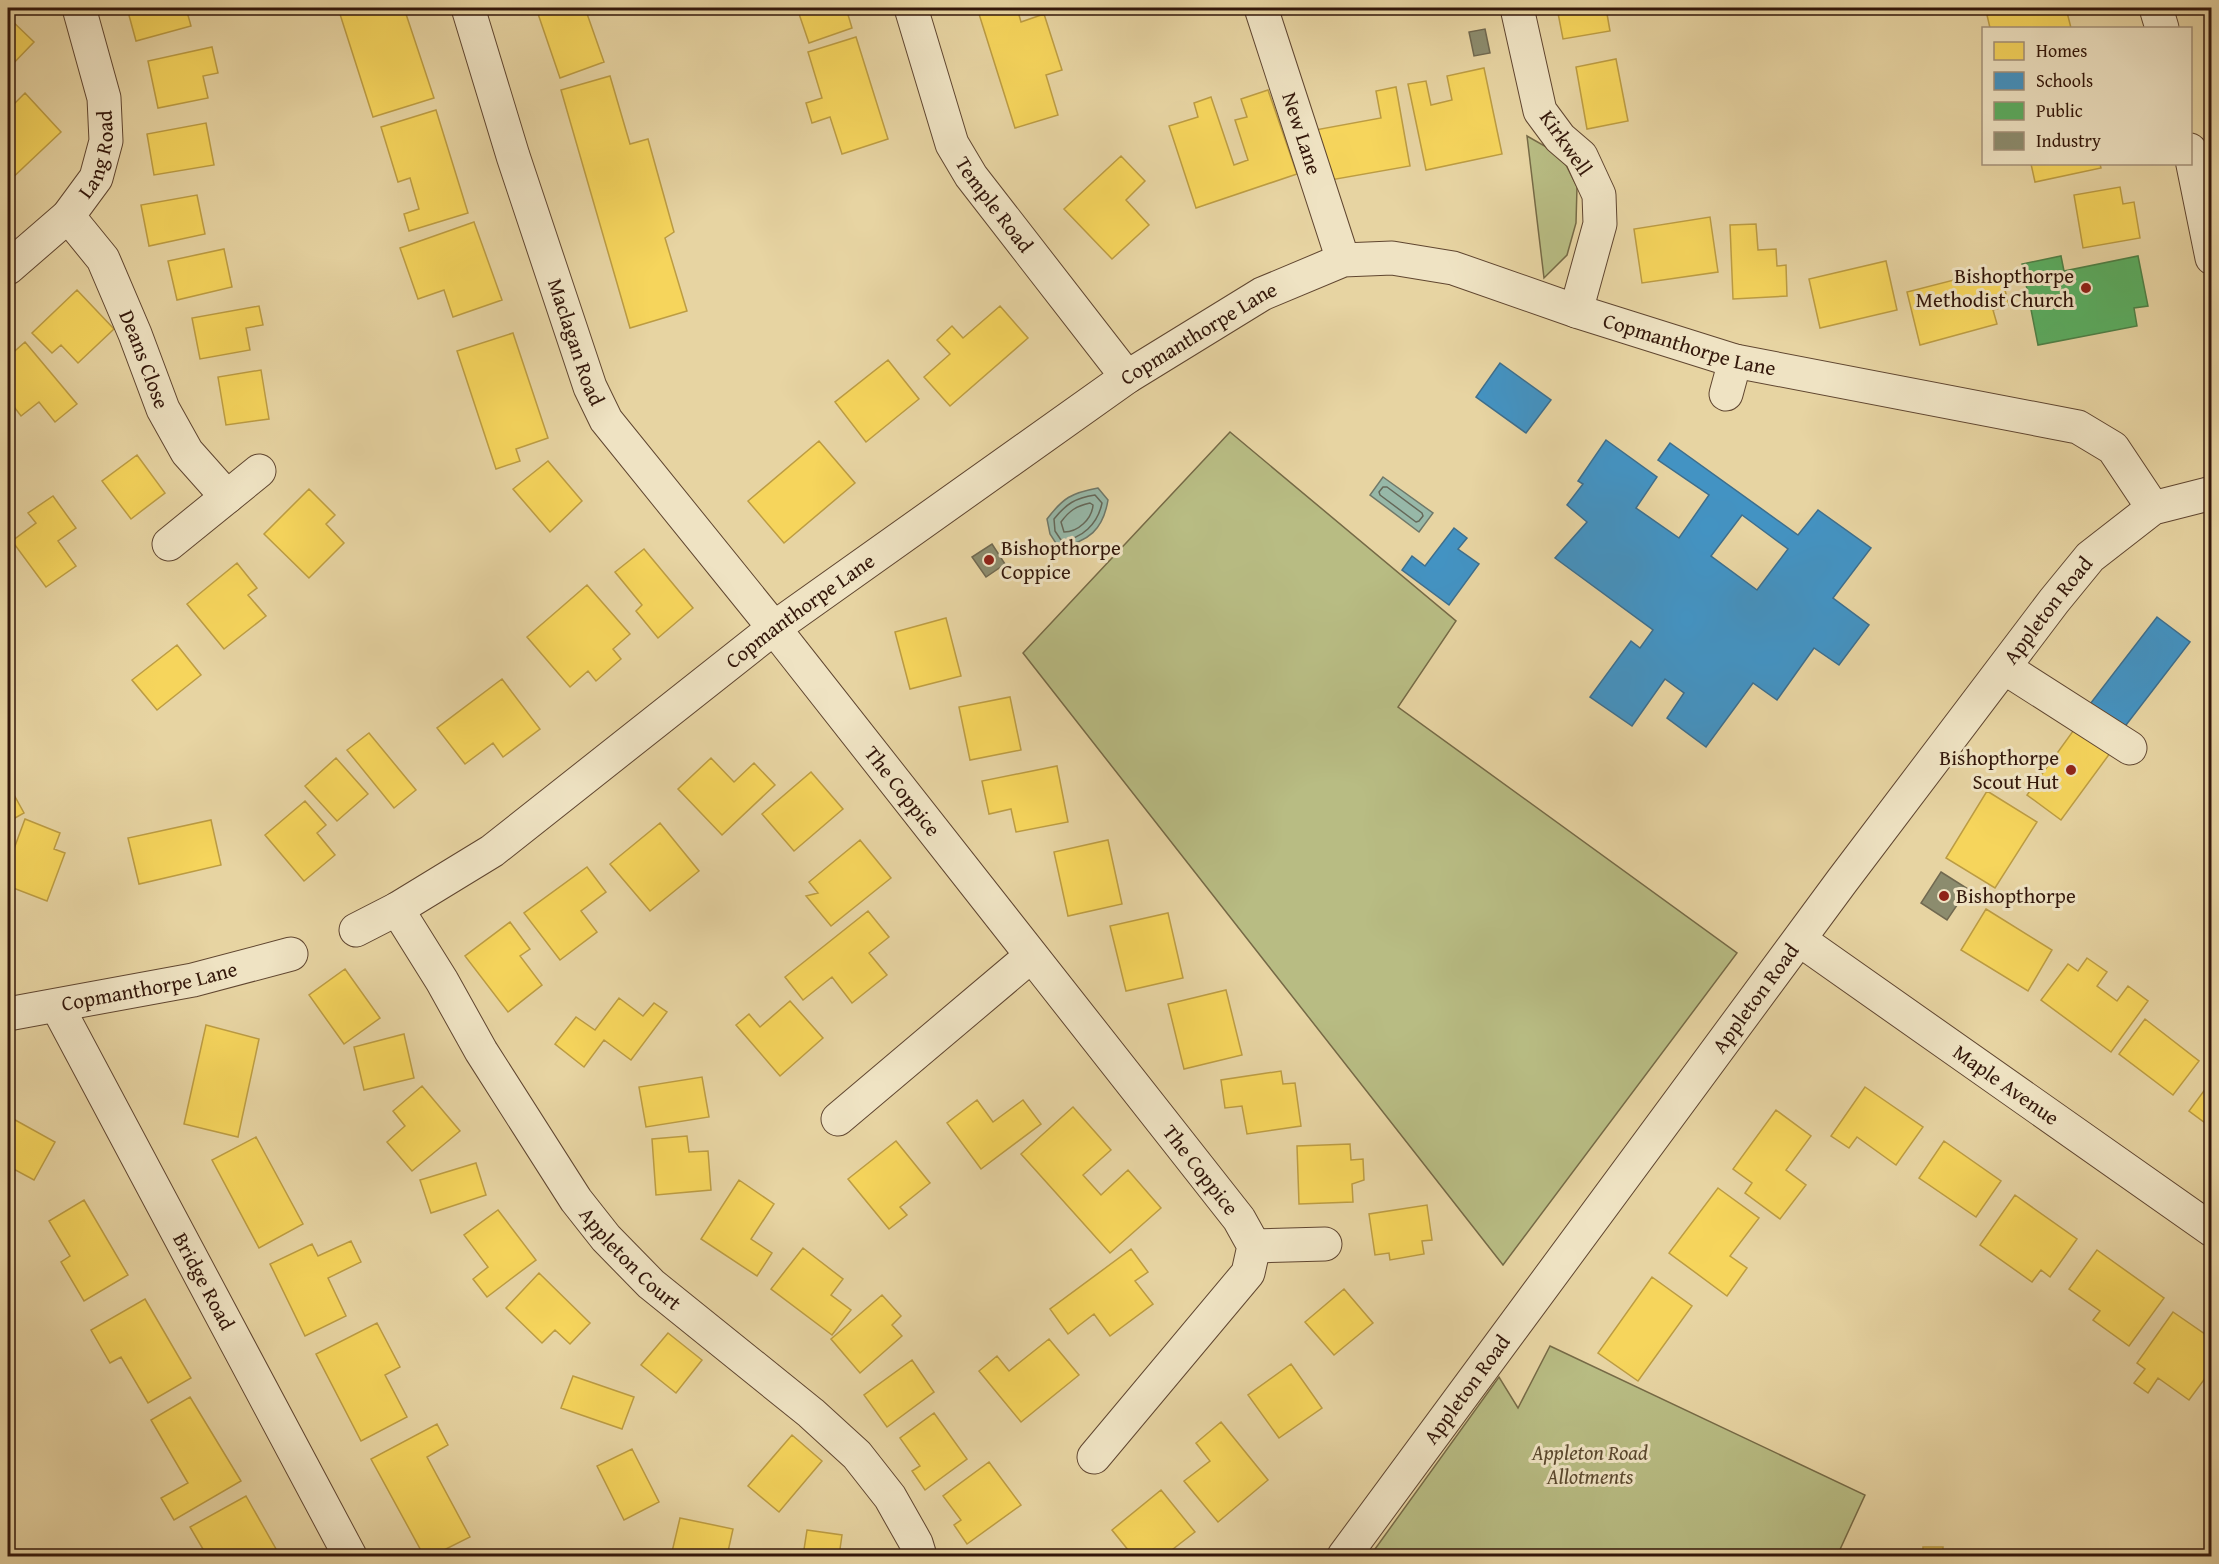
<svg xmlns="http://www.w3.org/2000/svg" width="2219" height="1564" font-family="'Gentium Book Plus',serif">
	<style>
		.green { fill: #b8bc83; stroke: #766a46; stroke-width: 1.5 }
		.water { fill: #97b8a8; stroke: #6f7869; stroke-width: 1.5 }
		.homes { fill: #f6d55c; stroke: #bc9c43; stroke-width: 1.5 }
		.schools { fill: #4393c3; stroke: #3e6e8c; stroke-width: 1.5; fill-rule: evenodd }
		.public { fill: #5aae61; stroke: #4e8147; stroke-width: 1.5 }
		.industry { fill: #8c8c6e; stroke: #716950; stroke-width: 1.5 }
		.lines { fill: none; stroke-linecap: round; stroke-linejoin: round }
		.shore { stroke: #656859; stroke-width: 1.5 }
		.minor-casing { stroke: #604630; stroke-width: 35 }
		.minor { stroke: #efe3c3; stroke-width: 33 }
		.poi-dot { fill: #8f2418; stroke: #efe3c3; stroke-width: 2 }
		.labels { text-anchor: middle; stroke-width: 6; stroke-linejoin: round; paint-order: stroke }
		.street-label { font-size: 21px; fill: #33170a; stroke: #efe3c3 }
		.poi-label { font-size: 21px; fill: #33170a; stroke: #efe3c3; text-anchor: end }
		.park-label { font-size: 21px; font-style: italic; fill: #5b492e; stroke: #efe3c3 }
	</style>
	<rect width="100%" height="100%" fill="#e7d4a2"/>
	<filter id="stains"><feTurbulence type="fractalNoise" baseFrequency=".00333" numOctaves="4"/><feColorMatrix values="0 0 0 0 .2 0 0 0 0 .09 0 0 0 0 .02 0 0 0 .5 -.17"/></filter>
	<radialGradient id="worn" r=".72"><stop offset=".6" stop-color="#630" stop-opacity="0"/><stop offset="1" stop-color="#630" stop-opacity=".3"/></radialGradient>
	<path class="green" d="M1527,136l23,13 14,12 13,26 -1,36 -9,32 -23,23z
		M1230,432l226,189 -58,86 339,246 -234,312 -480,-612z
		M1550,1346l315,149 -28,61h-467l129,-179 19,31z"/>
	<path class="water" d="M1383,477l50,36 -14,19 -49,-37z
		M1098,488l10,12c-5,30 -19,41 -49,48l-9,-14 -3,-15c16,-21 24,-26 51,-31z"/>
	<path class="homes" d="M127,8h59l5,18 -55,15z
		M338,8h66l30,90 -61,19z
		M536,8h49l19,54 -44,16z
		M797,8h49l6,20 -43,15z
		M1000,8h17l4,14 23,-8 18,56 -16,5 12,40 -43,13 -36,-114z
		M1557,8h49l4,23 -47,8z
		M2016,8h50l5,20h-81l-3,-13z
		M8,17l26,25 -26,27z
		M856,37l32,102 -46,15 -12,-37 -18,6 -6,-20 16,-5 -14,-46z
		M212,47l6,26 -15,3 5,22 -50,10 -10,-47z
		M1616,59l12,62 -41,8 -11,-62z
		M1484,68l18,86 -76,16 -18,-86 18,-3 5,24 21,-5 -5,-24z
		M610,76l20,68 18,-5 26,93 -9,6 22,73 -57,17 -69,-238z
		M1396,87l14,79 -85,15 -10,-51 66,-12 -5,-27z
		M1268,90l29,84 -101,34 -27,-82 29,-9 -4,-14 17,-6 23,68 14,-5 -13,-40 12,-3 -6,-18z
		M25,93l36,39 -53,50v-72z
		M436,110l32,103 -59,18 -5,-17 15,-5 -9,-31 -12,4 -17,-55z
		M206,123l8,42 -60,10 -7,-41z
		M1121,156l24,25 -19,19 23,25 -37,34 -48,-50z
		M2031,164h69l1,4 -66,14z
		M2120,187l3,17 11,-2 6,36 -57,10 -9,-53z
		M197,195l8,39 -56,12 -8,-41z
		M1710,217l8,55 -76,11 -8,-54z
		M474,222l28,78 -49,17 -9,-27 -26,9 -18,-51z
		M1756,224l2,26 18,-1 1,17 9,-1 1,31 -54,3 -3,-74z
		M224,249l8,38 -55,13 -9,-39z
		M1886,261l11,49 -77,18 -11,-49z
		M1981,273l6,11 15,-5 7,26 -16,5 4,14 -77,21 -13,-53z
		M77,290l37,39 -36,34 -17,-18 -9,8 -20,-20z
		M259,306l4,19 -17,3 4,22 -50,9 -8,-41z
		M1000,306l28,32 -78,68 -26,-29 26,-23 -13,-14 15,-14 11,12z
		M513,333l35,105 -32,11 4,12 -24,8 -39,-118z
		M25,342l52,62 -22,18 -16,-20 -18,14 -13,-17v-42z
		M888,360l31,39 -53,43 -31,-40z
		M261,370l8,49 -43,6 -8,-48z
		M819,441l36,42 -71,60 -36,-42z
		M137,455l28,38 -34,26 -29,-38z
		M548,461l34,40 -32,31 -37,-43z
		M309,489l26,26 -9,9 18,19 -35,35 -45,-44z
		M53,496l23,32 -18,13 18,25 -30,21 -34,-46 24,-18 -8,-10z
		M644,549l49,59 -35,30 -22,-27 6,-6 -27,-33z
		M237,563l20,25 -9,7 18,21 -42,33 -37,-45z
		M587,585l43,49 -17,15 8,10 -25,22 -8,-10 -18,16 -43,-50z
		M946,618l15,58 -51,13 -15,-57z
		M177,645l24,30 -44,35 -25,-30z
		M502,679l38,50 -37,28 -10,-14 -28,21 -28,-36z
		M1010,697l11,53 -51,10 -11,-53z
		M2081,720l35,25 -55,75 -34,-25z
		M369,733l47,57 -22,18 -47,-58z
		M336,758l32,36 -31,27 -32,-35z
		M711,758l23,24 20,-19 21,22 -53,50 -44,-46z
		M1057,766l11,56 -52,10 -5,-23 -22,5 -7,-33z
		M811,772l32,37 -49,42 -32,-37z
		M8,784l16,29 -16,9z
		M1987,791l50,31 -42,66 -49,-30z
		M305,801l21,24 -9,8 18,22 -31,26 -39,-46z
		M25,819l35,14 -6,16 11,4 -18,48 -39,-15v-21z
		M211,820l10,45 -82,19 -11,-46z
		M660,823l39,48 -49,40 -40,-47z
		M860,840l31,38 -60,48 -25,-30 12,-3 -9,-11z
		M1108,840l14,64 -54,12 -14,-64z
		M587,867l19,25 -25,19 16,21 -37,28 -36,-47z
		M1986,909l66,41 -24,41 -67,-41z
		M868,911l21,26 -20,16 18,22 -35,28 -20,-26 -29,23 -18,-23z
		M1168,913l15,65 -57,13 -16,-65z
		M510,922l20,27 -10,7 22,29 -34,27 -43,-56z
		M2087,958l20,14 -10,14 20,15 11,-15 20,15 -37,51 -70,-52 27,-36 10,7z
		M345,969l35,49 -36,26 -35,-49z
		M1226,990l16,65 -58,14 -16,-65z
		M619,998l24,18 11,-13 13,9 -36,48 -27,-20 -20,27 -29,-23 21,-27 19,13z
		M790,1001l33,37 -43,38 -44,-51 13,-11 11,13z
		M2145,1019l54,42 -26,34 -54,-41z
		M206,1025l53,14 -21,98 -54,-13z
		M404,1034l10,44 -50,12 -10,-43z
		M1281,1071l2,13 12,-1 6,43 -54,8 -5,-28 -17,2 -4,-28z
		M702,1077l7,40 -63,10 -7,-40z
		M2212,1080v48l-23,-17z
		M422,1086l38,45 -48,40 -25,-29 18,-16 -12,-15z
		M1865,1087l58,40 -27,38 -39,-28 -8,11 -18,-12z
		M977,1100l16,22 30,-22 18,24 -60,45 -34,-46z
		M1073,1107l38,43 -28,25 18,20 27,-25 33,38 -51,45 -89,-99z
		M1776,1110l35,26 -25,34 20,15 -26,34 -35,-26 7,-10 -19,-14z
		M8,1116l47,26 -21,38 -24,-13 -2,5z
		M687,1136l2,16 19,-1 3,39 -55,5 -4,-56z
		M256,1137l47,87 -44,24 -47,-88z
		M896,1141l34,42 -30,24 7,8 -18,14 -41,-50z
		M1944,1141l57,40 -25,36 -57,-39z
		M1350,1144l1,16 12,-1 1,21 -12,4 1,18 -54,2 -2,-58z
		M476,1163l10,32 -55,18 -11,-33z
		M739,1180l35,24 -23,35 21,14 -15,23 -56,-37z
		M1718,1188l41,30 -29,38 17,12 -20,28 -58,-43z
		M2015,1195l62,44 -27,38 -9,-7 -9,12 -52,-37z
		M84,1200l44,75 -44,26 -23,-39 9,-6 -21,-35z
		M1427,1205l5,35 -10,1 2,13 -34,6 -1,-7 -14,2 -6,-41z
		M498,1210l38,50 -49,37 -14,-18 15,-12 -24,-32z
		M351,1241l10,21 -33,16 18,38 -41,20 -35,-72 42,-20 6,12z
		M803,1248l40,31 -12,16 20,15 -19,25 -61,-46z
		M1131,1249l17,23 -13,9 18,23 -43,32 -16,-22 -26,20 -18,-25z
		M2097,1250l67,48 -35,48 -36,-26 7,-9 -31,-22z
		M539,1273l51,50 -20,21 -15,-14 -13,13 -36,-35z
		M1652,1277l40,29 -54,75 -40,-28z
		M1344,1289l29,34 -39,32 -29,-33z
		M882,1295l19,21 -9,9 10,11 -42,37 -29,-34z
		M145,1299l46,79 -43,25 -27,-46 -11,6 -19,-33z
		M2173,1312l39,27v30l-23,31 -31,-22 -10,15 -14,-10 11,-14 -8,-6z
		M377,1323l23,44 -15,8 22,42 -46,24 -45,-87z
		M668,1333l34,27 -26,33 -35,-28z
		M1049,1339l30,36 -58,47 -42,-51 18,-15 12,15z
		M912,1360l22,32 -47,35 -23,-32z
		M1291,1364l31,44 -43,30 -31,-43z
		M573,1376l61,21 -12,32 -61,-21z
		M190,1397l51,84 -67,39 -13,-22 27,-15 -37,-63z
		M934,1413l33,46 -42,31 -13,-19 8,-5 -20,-28z
		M1221,1422l47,58 -50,42 -34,-41 26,-20 -14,-18z
		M437,1424l11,21 -21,12 43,80 -38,19h-8l-53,-97z
		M792,1435l30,26 -43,51 -31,-26z
		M632,1449l27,53 -35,18 -27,-54z
		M989,1462l32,43 -54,39 -13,-19 7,-5 -18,-24z
		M1161,1490l34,42 -31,24h-31l-21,-26z
		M246,1496l34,60h-73l-17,-29z
		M680,1518l53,11 -6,27h-56z
		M807,1530l35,5 -3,21h-36z
		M1923,1547h20v9h-20z"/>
	<path class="schools" d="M1500,363l51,37 -25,33 -50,-36z
		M1606,440l51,37 -21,31 43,30 30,-43 -51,-35 12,-17 128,92 20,-25 53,38 -38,50 36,27 -30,40 -25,-17 -37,52 -24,-17 -47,64 -39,-29 17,-25 -19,-14 -33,47 -42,-29 41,-56 9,7 13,-18 -98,-72 32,-36 -20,-17 16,-21 -5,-3zM1742,515l46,34 -31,41 -46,-34z
		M1454,528l13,10 -9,11 21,15 -30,41 -47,-35 10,-14 13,10z
		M2212,561v23l-7,-22z
		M2157,617l33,25 -67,87 -33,-25z"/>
	<path class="public" d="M2061,256l3,15 74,-15 10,50 -14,2 3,18 -99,19 -16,-81z"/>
	<path class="industry" d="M1485,29l5,24 -16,3 -5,-24z
		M992,544l13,20 -19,13 -14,-20z
		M1941,872l27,17 -21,31 -26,-17z"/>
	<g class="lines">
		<path class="shore" d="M1383,487h4l35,26 1,3 -4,5 -3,1 -36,-27 -1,-3z
			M1095,495l7,8c-4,20 -20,37 -41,37l-6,-9 -1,-12c12,-15 21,-21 41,-24z
			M1090,503l3,2c-1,14 -15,27 -29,27l-3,-10c8,-11 15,-16 29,-19z"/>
		<defs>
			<g id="minor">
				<path id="s1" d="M468,8l45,148 77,231 16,33 168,208 465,591 15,27 -6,27 -154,184"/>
				<path id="s2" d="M911,8l41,136 19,32 156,201"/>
				<path id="s3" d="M1261,8l82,252"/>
				<path d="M1517,8l23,103 20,27 21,18 18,39 1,29 -24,87"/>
				<path d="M2156,8l6,20"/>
				<path d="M2190,150l22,108"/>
				<path id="s4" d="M68,216l35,43 32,75 28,75 24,43 40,45"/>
				<path id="s5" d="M8,268l60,-52 28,-38 10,-37 -2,-43 -25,-90"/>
				<path d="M1726,394l9,-33"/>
				<path d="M169,544l90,-73"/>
				<path d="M2005,668l125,80"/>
				<path id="s6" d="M397,909l45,72 39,70 95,149 30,38 45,46 160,129 46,42 33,42 26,46 4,13"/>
				<path id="s7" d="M356,930l41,-21 95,-58 282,-223 353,-251 135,-83 81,-34 49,-2 61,10 123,43 159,50 343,66 35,21 40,60"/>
				<path id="s8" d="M1800,940l412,290"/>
				<path id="s9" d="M57,1006l293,550"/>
				<path id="s10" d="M8,1014l185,-34 98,-26"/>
				<path d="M838,1119l193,-163"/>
				<path d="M1254,1246l71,-2"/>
				<path id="s11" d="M1344,1556l498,-675 212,-280 36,-44 63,-49 59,-15"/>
			</g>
		</defs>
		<use href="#minor" class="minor-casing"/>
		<use href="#minor" class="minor"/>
	</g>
	<g class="poi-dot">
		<circle cx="2086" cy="288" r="6"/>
		<circle cx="989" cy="560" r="6"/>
		<circle cx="2071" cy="770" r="6"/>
		<circle cx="1944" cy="896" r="6"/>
	</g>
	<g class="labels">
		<g class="street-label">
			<text dy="7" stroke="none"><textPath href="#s3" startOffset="132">New Lane</textPath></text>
			<text transform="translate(1566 143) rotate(55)" y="7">Kirkwell</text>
			<text dy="7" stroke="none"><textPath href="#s5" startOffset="150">Lang Road</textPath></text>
			<text dy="7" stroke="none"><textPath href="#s2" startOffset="216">Temple Road</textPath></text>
			<text dy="7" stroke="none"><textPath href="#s7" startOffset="1034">Copmanthorpe Lane</textPath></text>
			<text dy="7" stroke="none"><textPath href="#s1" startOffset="351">Maclagan Road</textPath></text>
			<text dy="7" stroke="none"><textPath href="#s7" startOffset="1556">Copmanthorpe Lane</textPath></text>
			<text dy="7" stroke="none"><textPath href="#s4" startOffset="164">Deans Close</textPath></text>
			<text dy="7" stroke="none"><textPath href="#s11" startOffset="1179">Appleton Road</textPath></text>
			<text dy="7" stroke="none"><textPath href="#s7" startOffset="548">Copmanthorpe Lane</textPath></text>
			<text dy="7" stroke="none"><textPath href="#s1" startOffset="910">The Coppice</textPath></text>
			<text dy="7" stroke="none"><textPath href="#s10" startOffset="144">Copmanthorpe Lane</textPath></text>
			<text dy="7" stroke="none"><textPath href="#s11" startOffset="693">Appleton Road</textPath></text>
			<text dy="7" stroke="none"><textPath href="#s8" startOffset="252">Maple Avenue</textPath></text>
			<text dy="7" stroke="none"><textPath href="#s1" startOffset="1392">The Coppice</textPath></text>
			<text dy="7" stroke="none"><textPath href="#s6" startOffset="422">Appleton Court</textPath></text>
			<text dy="7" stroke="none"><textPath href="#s9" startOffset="312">Bridge Road</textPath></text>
			<text dy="7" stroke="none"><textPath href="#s11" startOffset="207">Appleton Road</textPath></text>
		</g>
		<g class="poi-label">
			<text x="2074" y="283">Bishopthorpe<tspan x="2074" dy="24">Methodist Church</tspan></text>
			<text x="1001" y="555" text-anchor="start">Bishopthorpe<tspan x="1001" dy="24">Coppice</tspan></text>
			<text x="2059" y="765">Bishopthorpe<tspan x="2059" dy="24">Scout Hut</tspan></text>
			<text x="1956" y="903" text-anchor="start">Bishopthorpe</text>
		</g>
		<g class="park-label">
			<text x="1590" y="1460">Appleton Road<tspan x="1590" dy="24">Allotments</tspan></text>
		</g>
	</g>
	<rect width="2219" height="1564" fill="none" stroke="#e7d4a2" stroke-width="30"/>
	<rect x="9" y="9" width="2201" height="1546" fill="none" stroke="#33170a" stroke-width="3"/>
	<rect x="15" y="15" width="2189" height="1534" fill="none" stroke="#33170a" stroke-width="1.5"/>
	<rect x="1982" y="27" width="210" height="138" fill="#efe3c3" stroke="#a49179" stroke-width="1.5"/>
	<rect x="1994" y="42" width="30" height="18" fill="#f6d55c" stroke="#a49179" stroke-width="1.5"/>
	<text x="2036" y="57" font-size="18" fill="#33170a">Homes</text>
	<rect x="1994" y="72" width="30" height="18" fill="#4393c3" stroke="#a49179" stroke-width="1.5"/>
	<text x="2036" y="87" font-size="18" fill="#33170a">Schools</text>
	<rect x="1994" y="102" width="30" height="18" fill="#5aae61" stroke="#a49179" stroke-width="1.5"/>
	<text x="2036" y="117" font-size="18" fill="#33170a">Public</text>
	<rect x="1994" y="132" width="30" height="18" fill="#8c8c6e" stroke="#a49179" stroke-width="1.5"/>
	<text x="2036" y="147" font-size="18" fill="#33170a">Industry</text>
	<rect width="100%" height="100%" filter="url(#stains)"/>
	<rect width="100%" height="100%" fill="url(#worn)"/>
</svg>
